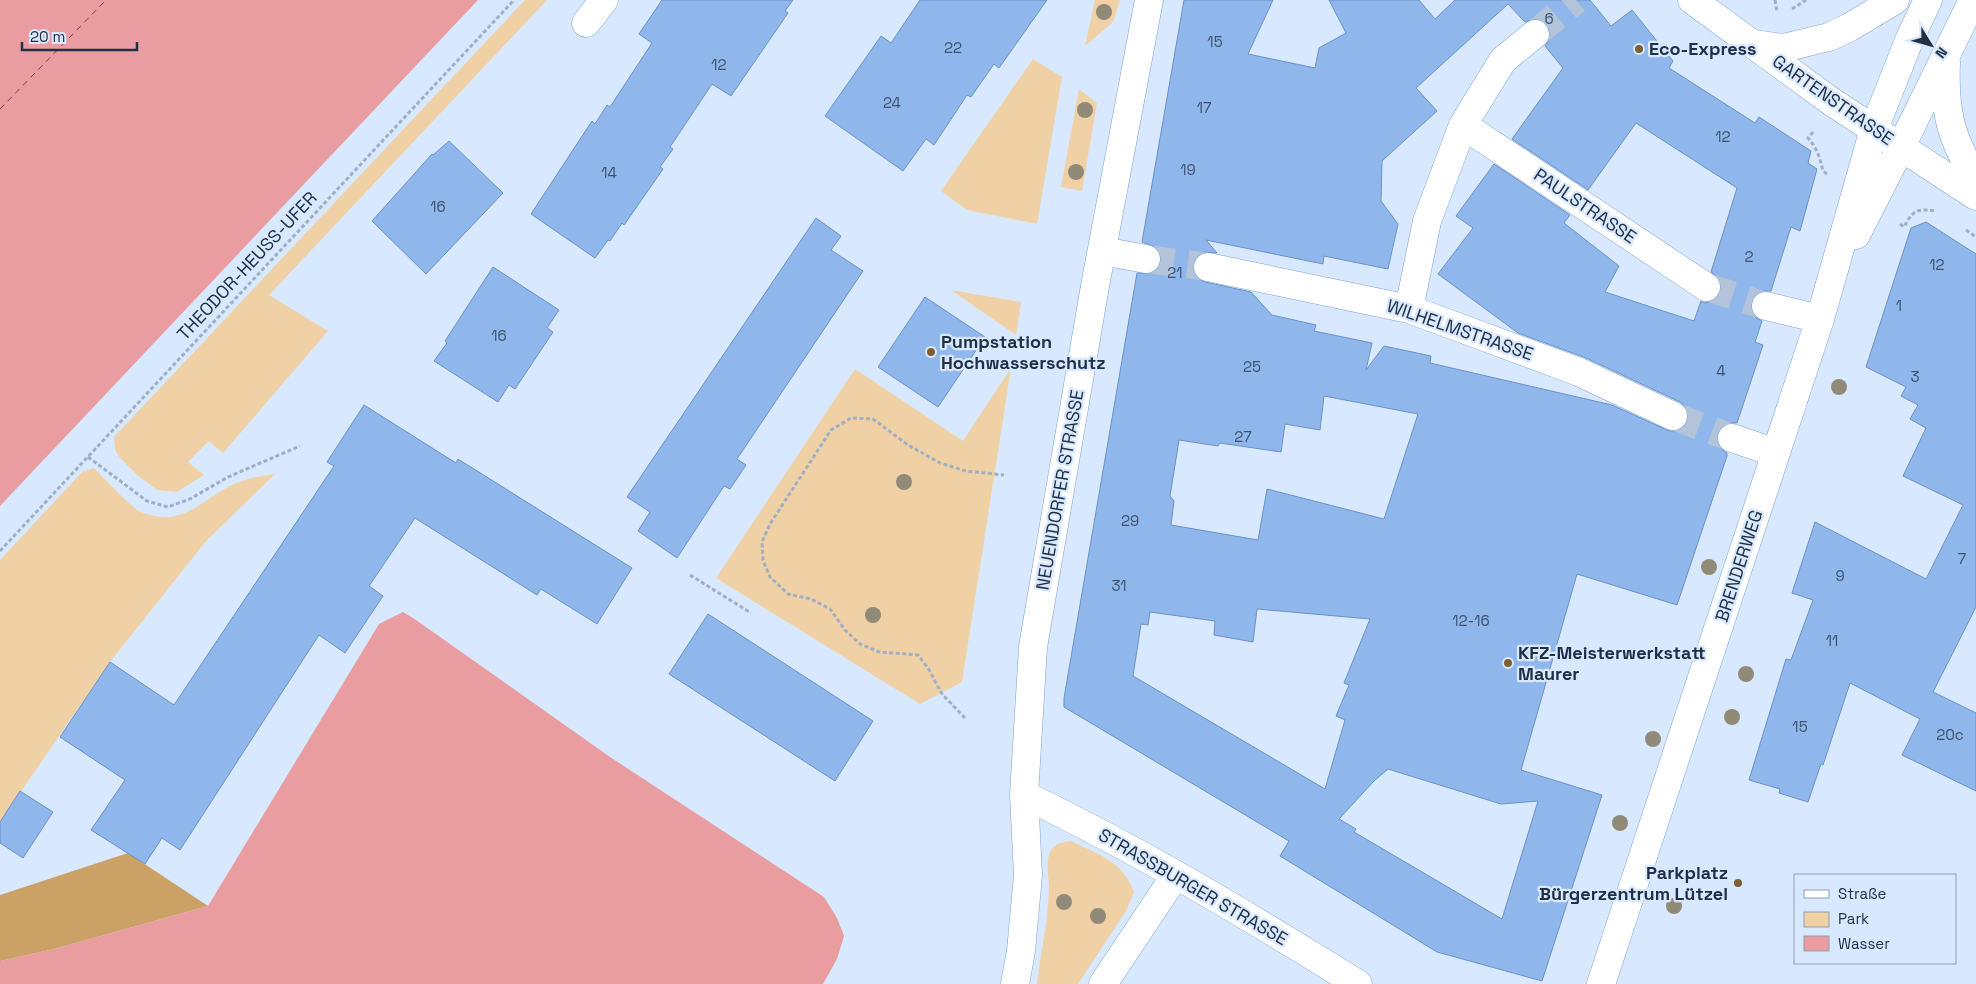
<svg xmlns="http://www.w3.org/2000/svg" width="1976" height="984" font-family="'Space Grotesk',sans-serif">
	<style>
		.green { fill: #f0d1a6 }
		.forest { fill: #cba165 }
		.water { fill: #ea9da1 }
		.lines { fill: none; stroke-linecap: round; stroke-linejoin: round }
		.ferry { stroke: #8d333e; stroke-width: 1; stroke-dasharray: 6 5; stroke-linecap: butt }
		.building { fill: #90b7eb; stroke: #6b91c3; fill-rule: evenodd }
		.minor-tunnel { stroke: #b3c3d9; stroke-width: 28; stroke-dasharray: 28 14; stroke-linecap: butt }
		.minor-casing { stroke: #7da3d6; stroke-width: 29 }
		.path { stroke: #9fafc4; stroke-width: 3; stroke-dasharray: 4 2.5; stroke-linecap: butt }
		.minor { stroke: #fff; stroke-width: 28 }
		.tree { fill: #928a78 }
		.poi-dot { fill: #7c5f33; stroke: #d8e8fe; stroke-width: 2 }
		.labels { text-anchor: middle; stroke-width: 4.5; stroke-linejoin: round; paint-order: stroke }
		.number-label { font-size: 15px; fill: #3d526e }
		.poi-label { font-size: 18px; font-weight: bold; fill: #213045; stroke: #d8e8fe; text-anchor: start }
		.street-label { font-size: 18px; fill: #213045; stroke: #d8e8fe }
	</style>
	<rect width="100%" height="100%" fill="#d8e8fe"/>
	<path class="green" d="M525,0h22l-278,295 59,36 -105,122 -14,-12 -21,21 16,13 -27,17 -20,-2 -21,-16 -17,-17 -4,-8 -1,-12z
		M1095,0h25l-7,22 -28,24z
		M1033,59l29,18 -25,147 -70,-14 -26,-19z
		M1079,89l18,14 -15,88 -21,-4z
		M951,290l70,12 -5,33z
		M1011,368l-49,314 -42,22 -204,-126 139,-209 108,72z
		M94,468c9,9 36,38 45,43 43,19 61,-11 95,-27 14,-6 27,-8 41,-10l-69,67 -96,121 -110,160v-262l82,-88z
		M1071,841c28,14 52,20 63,51l-8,19 -48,73h-41c4,-32 11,-63 12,-96 0,-10 -4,-28 2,-38 5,-7 12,-8 20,-9z"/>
	<path class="forest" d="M128,853l80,53 -154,43 -54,12v-66z"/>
	<path class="water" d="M0,0h478l-478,506z
		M403,612l13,8 197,139 211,138 13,21 7,18 -7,23 -14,25h-823v-23l54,-12 154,-43 171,-282z"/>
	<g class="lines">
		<path class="ferry" d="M0,109l106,-109"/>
	</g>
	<path class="building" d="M662,0h131l-8,11 3,2 -57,83 -19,-12 -42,63 3,2 -13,18 3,2 -39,56 -2,-2 -12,18 -2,-1 -13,18 -64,-44 61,-93 3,3 12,-19 3,2 42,-64 -13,-9z
		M920,0h127l-48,68 -5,-4 -23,33 -4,-2 -33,50 -8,-6 -23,32 -78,-55 56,-80 10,7z
		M1184,0h89l-25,54 67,14 4,-20 27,-15 -17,-33h90l16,19 20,-19h135l21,26 21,-16 41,51 -4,7 86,55 4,-6 52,34 -3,12 9,6 -17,62 -9,-4 -20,64h-10l-6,4 -4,7v9l4,6 7,4 -7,21 8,3 -26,78h-8l-7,3 -5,7v8l4,8 6,4v3l-50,149 -100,-31 -56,196 81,25 -60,186 -105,-29 -157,-96 9,-15 -225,-134v-9l73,-425h15l6,-4 3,-8 -1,-8 -4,-6 -14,-5zM1508,4l17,18 8,-3h7l7,5 3,8v7l-5,7 18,22 -51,71 76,51 48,-67 101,65 -26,84 9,8 2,8 -3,8 -6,5 -8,2 -4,-2 -7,20 -89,-29 14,-26 -55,-43 6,-8 -76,-51 -38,52 17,12 -35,46 80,59 68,25 94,44 6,5 3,8 -2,8 -5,6 -8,3 -7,-2 -55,-25 -182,-42 1,-7 -47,-10 -18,24 6,-27 -58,-12 2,-6 -44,-10 -21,-23 -46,-10 -7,-3 -5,-7v-8l4,-8 7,-4 13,1 -11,-13 117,24 1,-8 64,13 10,-45 -17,-23 1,-40 55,-50 -21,-23zM1324,396l94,18 -34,105 -117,-30 -9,51 -87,-15 3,-24 -4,-5 9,-56 39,6 2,-3 61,9 4,-28 35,6zM1257,609l113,10 -26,64 5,2 -13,31 9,4 -20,69 -192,-113 8,-52 7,1 2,-13 65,9 -1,14 39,7zM1388,769l113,35 37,-3 -36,118 -148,-87 2,-3 -17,-10 35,-38z
		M449,141l54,52 -77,81 -54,-53 60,-67 1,1z
		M816,218l25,18 -10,14 32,21 -126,188 9,6 -16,24 -6,-3 -47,72 -39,-27 12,-19 -23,-15z
		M1926,222l50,32v353l-43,85 43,21v78l-74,-36 18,-36 -70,-36 -27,82 -2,-1 -13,38 -29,-9 1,-4 -31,-9 37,-121 5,1 22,-60 -21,-7 23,-71 111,57 37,-74 -60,-29 23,-48 -16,-9 8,-14 -17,-9 5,-9 -40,-20 45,-139z
		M493,267l66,43 -12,18 6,4 -38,57 -6,-4 -11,17 -64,-41 13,-18 -2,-2z
		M925,297l60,40 -47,70 -60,-40z
		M364,405l92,58 2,-4 174,109 -35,56 -56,-35 -4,6 -122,-77 -46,68 14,10 -38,57 -26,-18 -139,215 -18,-12 -17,26 -54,-34 34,-50 -65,-43 50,-75 64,43 160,-239 -7,-4z
		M708,614l165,107 -38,60 -166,-107z
		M20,791l33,21 -30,46 -23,-15v-21z"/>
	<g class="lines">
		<path class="minor-tunnel" d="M1535,34l41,-34
			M1146,259l62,8
			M1706,287l60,19
			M1673,416l59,22"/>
		<defs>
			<path id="minor" d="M1692,0l140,102 144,94
				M586,23l18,-23
				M1753,44l30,4 46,-11 21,-10 45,-27
				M1946,62c-2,49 4,75 30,117
				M1463,125l243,162
				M1856,235l45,-88 72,-147
				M1102,251l44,8
				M1208,267l201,42 170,63 94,44
				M1766,306l54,13
				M1409,309l18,-88 36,-96 40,-65 32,-26
				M1732,438l44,15
				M1024,795c115,55 226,122 334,189
				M1015,984l6,-33 7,-76 -4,-80 9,-148 62,-361 54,-286
				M1103,984l72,-108
				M1601,984l219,-665 54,-190 36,-91 18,-38"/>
		</defs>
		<use href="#minor" class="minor-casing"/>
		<path class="path" d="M1775,0l2,12
			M1792,9l14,-9
			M1813,132l-5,6c9,10 12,20 15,33l4,3
			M1900,224l4,3c9,-16 12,-19 31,-16
			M1966,230l10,7
			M88,457l59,44 21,6 22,-8 38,-22 72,-31
			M0,551l514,-551
			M690,575l61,38
			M965,718l-23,-24 -14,-26 -10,-13 -39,-3 -19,-8 -15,-14 -15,-21 -19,-10 -23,-5 -18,-17 -7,-17 -1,-18 8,-18 61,-94 20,-12 22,1 35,26 32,18 26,8 38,4"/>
		<use href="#minor" class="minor"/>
	</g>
	<g class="tree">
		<circle cx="1104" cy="12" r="8"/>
		<circle cx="1085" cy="110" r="8"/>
		<circle cx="1076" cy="172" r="8"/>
		<circle cx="1839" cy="387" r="8"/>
		<circle cx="904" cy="482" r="8"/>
		<circle cx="1709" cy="567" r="8"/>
		<circle cx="873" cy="615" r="8"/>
		<circle cx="1746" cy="674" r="8"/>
		<circle cx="1732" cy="717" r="8"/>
		<circle cx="1653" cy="739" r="8"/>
		<circle cx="1620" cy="823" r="8"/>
		<circle cx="1064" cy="902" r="8"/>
		<circle cx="1674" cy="906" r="8"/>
		<circle cx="1098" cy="916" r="8"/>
	</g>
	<g class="poi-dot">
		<circle cx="1639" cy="49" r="5"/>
		<circle cx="931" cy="352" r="5"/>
		<circle cx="1508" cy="663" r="5"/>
		<circle cx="1738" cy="883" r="5"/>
	</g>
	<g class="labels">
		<g class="number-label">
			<text x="1549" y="24">6</text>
			<text x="1215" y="47">15</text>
			<text x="953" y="53">22</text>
			<text x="719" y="70">12</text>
			<text x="892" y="108">24</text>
			<text x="1204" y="113">17</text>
			<text x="1723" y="142">12</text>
			<text x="1188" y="175">19</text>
			<text x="609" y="178">14</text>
			<text x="438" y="212">16</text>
			<text x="1749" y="262">2</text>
			<text x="1937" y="270">12</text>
			<text x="1175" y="278">21</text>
			<text x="1899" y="311">1</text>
			<text x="499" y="341">16</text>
			<text x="1252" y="372">25</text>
			<text x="1721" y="376">4</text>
			<text x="1915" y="382">3</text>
			<text x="1243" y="442">27</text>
			<text x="1130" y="526">29</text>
			<text x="1962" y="564">7</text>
			<text x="1840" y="581">9</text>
			<text x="1119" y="591">31</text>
			<text x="1471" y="626">12-16</text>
			<text x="1832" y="646">11</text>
			<text x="1800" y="732">15</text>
			<text x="1950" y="740">20c</text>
		</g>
		<g class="poi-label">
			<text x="1649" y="55">Eco-Express</text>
			<text x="941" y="348">Pumpstation<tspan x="941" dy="21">Hochwasserschutz</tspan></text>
			<text x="1518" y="659">KFZ-Meisterwerkstatt<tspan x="1518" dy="21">Maurer</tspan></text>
			<text x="1728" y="879" text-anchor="end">Parkplatz<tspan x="1728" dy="21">Bürgerzentrum Lützel</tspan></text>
		</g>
		<g class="street-label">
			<text transform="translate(1833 100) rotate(35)" y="6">GARTENSTRASSE</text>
			<text transform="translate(1585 206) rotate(34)" y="6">PAULSTRASSE</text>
			<text transform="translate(247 266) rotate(-47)" y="6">THEODOR-HEUSS-UFER</text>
			<text transform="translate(1460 330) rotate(19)" y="6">WILHELMSTRASSE</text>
			<text transform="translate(1060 490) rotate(-80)" y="6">NEUENDORFER STRASSE</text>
			<text transform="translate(1739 566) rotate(-72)" y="6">BRENDERWEG</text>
			<text transform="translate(1193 887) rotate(30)" y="6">STRASSBURGER STRASSE</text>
		</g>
	</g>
	<rect x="1794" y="874" width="162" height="90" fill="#d8e8fe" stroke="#8f9eb4"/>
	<rect x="1804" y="890" width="25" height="8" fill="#ffffff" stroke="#8f9eb4"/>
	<text x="1838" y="899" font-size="15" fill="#213045">Straße</text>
	<rect x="1804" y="912" width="25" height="15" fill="#f0d1a6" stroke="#8f9eb4"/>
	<text x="1838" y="924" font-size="15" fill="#213045">Park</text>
	<rect x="1804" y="936" width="25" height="15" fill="#ea9da1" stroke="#8f9eb4"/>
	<text x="1838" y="949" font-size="15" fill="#213045">Wasser</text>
	<g transform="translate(1931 45) rotate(127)" stroke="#d8e8fe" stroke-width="4" paint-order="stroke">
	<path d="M0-4L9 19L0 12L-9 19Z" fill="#213045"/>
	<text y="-8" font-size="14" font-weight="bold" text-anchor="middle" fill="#213045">N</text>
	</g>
	<path d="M22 42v8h115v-8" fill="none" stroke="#213045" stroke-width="2.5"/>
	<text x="30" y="42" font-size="15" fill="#213045" stroke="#d8e8fe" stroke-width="4" paint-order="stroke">20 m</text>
</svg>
